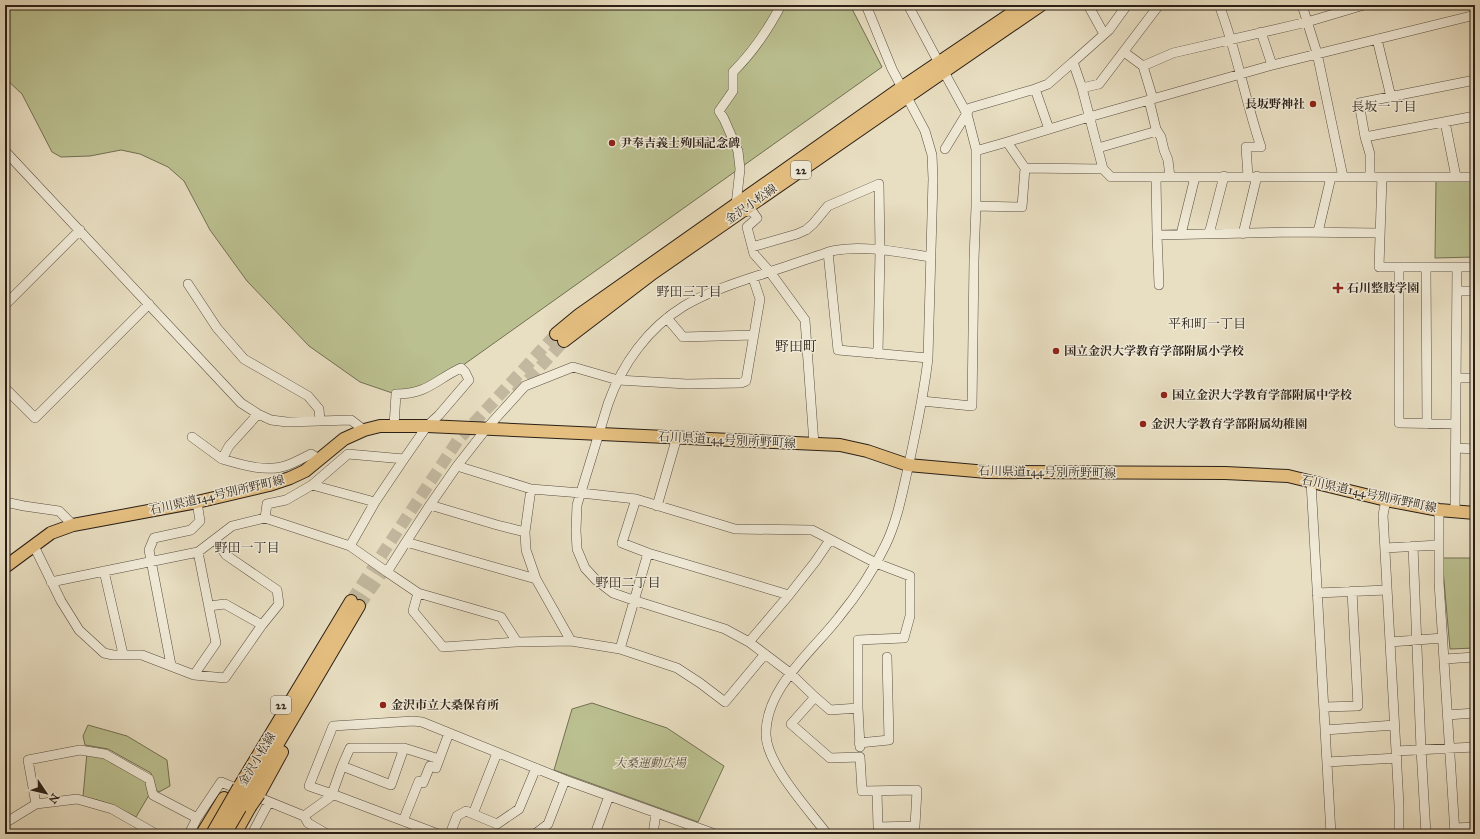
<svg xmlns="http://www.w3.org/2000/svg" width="1480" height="839" font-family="'IM FELL Great Primer','Noto Serif JP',serif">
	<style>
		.green { fill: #bbc090; stroke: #727054 }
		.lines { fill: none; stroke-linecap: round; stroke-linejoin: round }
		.major-tunnel { stroke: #c2b89f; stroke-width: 12; stroke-dasharray: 12 6; stroke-linecap: butt }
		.minor-casing { stroke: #5a4f42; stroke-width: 10 }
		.major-casing { stroke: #2a1f17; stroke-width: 14 }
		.minor { stroke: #f0ead7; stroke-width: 9 }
		.major { stroke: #e4bf80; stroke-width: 12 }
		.major-bridge-casing { stroke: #2a1f17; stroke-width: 14; stroke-linecap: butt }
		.major-bridge { stroke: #e4bf80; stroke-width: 12 }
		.poi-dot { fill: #8f2418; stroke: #f0ead7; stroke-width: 1.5 }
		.labels { text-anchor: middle; stroke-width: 3; stroke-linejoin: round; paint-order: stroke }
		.shield { fill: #f0ead7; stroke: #655c51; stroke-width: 1 }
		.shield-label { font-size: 11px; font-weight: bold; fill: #2a1f17 }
		.poi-label { font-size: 12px; font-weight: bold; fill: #2a1f17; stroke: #f0ead7; text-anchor: start }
		.street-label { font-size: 12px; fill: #2a1f17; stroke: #f0ead7 }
		.park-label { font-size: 12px; font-style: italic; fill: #564f3b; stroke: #f0ead7 }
		.neighbourhood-label { font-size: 13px; fill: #2a1f17; stroke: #f0ead7 }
		.quarter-label { font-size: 14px; fill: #2a1f17; stroke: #f0ead7 }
	</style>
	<rect width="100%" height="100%" fill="#e8dec1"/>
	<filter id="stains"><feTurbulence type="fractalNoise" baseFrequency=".005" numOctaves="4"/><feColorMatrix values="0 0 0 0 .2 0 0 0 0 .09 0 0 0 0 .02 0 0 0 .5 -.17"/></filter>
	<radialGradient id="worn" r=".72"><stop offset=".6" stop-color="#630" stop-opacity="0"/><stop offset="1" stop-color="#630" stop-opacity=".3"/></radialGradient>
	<path class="green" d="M5,5h769l2,1 7,-1h67l32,62 -430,306 -48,24 -44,-15 -51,-36 -62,-65 -37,-51 -26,-49 -16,-14 -28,-13 -19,-4 -31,6 -29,1 -9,-5 -30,-58 -17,-16z
		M1436,181h39v76l-40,1z
		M1442,558h33v90l-25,1z
		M592,703l75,25 57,38 -26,56 -144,-52 18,-61z
		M88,725l39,11 40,24 3,26 -11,6 -4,-3 -4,-16 -43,-24 -23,-4 -2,-9z
		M87,752l18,2 39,22 5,19 -13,22c-17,-9 -33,-17 -53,-20z"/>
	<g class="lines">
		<path class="major-tunnel" d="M516,393l48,-52
			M351,601l107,-161 98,-106
			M359,606l31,-45"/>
		<defs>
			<path id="minor" d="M781,5c-13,25 -28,47 -48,67v19l-14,20 5,8 14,32 2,18 -4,36 4,7 12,-1 5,7 -10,9 7,27 16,18 35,48 9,124
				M908,5l31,58
				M1088,5l16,29
				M1159,5l-60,79 -17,4 21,81 8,8h364
				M1219,5c18,46 26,95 42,142h-15l2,29
				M1302,5l15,48 26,124
				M1261,32l11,33
				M1377,39l14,58
				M1124,52l19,14 10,33
				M1073,62l36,-32 18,-25
				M1143,66l30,-13 134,-31 57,-17
				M944,72l23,42 9,35 3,1 28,-8
				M1035,89l14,40
				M1149,100l7,29 5,8 3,13 4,10 2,17
				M1445,122l11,55
				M1365,137l110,-21
				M1098,148l59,-17
				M945,149l25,-41 65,-19 13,-5 25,-22 9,26
				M976,149v57l46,1 3,-39
				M5,151l236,252 17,11 13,6 16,2 64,-2 13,10
				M1103,169l-78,-1 -18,-26 82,-25 180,-51 206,-51
				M1156,177l1,58
				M1370,177v-23l-5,-17 -6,-34 116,-23
				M1382,177l-3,90h96
				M1318,232l13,-55
				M1181,234l14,-57
				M1209,234l15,-58
				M1243,234l14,-58
				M752,247l45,-13 9,-4 7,-6 15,-18 51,-22 1,67 -2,103
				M828,252l10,98 90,8
				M1399,267v156l57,1
				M1426,267l1,157
				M188,284l29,44 27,31 64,37 11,13 1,12
				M1159,285l-2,-50 135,-3 88,1
				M1457,291h18
				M5,305l75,-75
				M667,318l16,19 71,-2
				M1457,378h18
				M5,388l30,30 114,-114
				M922,401l50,5 2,-146 2,-54
				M192,437l30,22 7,-13 29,-32
				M1456,448l19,1
				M222,459c20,6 46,14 66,6 8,-3 15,-7 23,-11l8,5
				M457,466l29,-37 39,-43 48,-19 45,13 69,4 54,-1 5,-2 14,-82 -7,-21
				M1311,482l20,352
				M312,485l63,17 29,-43
				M1386,500l-3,15 16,290v29
				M5,502l19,4 35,5 14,14
				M657,506l20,-69
				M1439,510v72l16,252
				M1455,512l2,-245
				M265,518l85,28 25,-44
				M525,532l-28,-7 -67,-20 27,-39 74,23
				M406,542l24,-37
				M34,546l27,55 18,29 25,23 9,2h29l52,20 31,3 37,-53 17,-21 -2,-14 -51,-35 -11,-16
				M350,546l37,26 19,-30 130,37 -10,-29 -1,-18 6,-43 50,4 55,6 99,30 77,1 64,33 34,13v40l-6,22 -46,2v68
				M1413,546l8,203 5,85
				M1385,548l54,-3
				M648,553l141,42 26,-33 15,-22
				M104,571l19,83
				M387,572l31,21
				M536,579l35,62 49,8 28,-96 -26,-10 14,-44
				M51,582l147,-30 34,-26 33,-8 2,-14 19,-4 26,-15 36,-31 56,5 23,-33 12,-11 30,-35 -4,-8 -4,-4c-26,12 -33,26 -65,26l-2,32
				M1317,593l70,-3
				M209,606l16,-2 37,21
				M517,642l-74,5 -30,-36 5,-18 83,24 16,25 54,-1
				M749,642l40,-47
				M1390,642l53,-4
				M620,649l57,19 23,15 25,19 40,-48
				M1445,659l30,-2
				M171,665l-22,-115 5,-12 37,-8 9,-9 -3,-19
				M194,675l22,-32 -18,-91
				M815,697l15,13 28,-2 2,39
				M1324,707l34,-1 -6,-115
				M1447,715l28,-2
				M1325,730l70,-5
				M859,743l30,-3 -2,-83
				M1396,751l79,-4
				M439,759l-35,-11 -13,37 -49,-19 -10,28 -23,-8 24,-60 80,-5 9,1 143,58 150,54
				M1327,762l70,-4
				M342,766l8,-18h54
				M877,791l1,36 37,-1 2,-36 -55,1 -2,-34 -30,1 -39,-34 24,-27 -25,-24 -41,-31 -24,-13 -92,-29 -20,-7 -17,-13 -11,-12 -8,-19 -1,-19 1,-25 31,-101c14,-40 40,-76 76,-98 27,-16 58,-25 88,-35 16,-5 32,-11 48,-16 6,-2 12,-5 18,-5 26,-5 66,3 93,7
				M36,804l-8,-44 52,-10 25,4 44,25 4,16 44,23 -8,16
				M473,814l24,10 22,-15 17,-41
				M197,818l24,-36 83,34
				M403,821l16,-40 4,2 7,-17 6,2 13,-35
				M5,823l31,-19 41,-5 35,10 44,25
				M1455,828l20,-1
				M252,834l17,-32
				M327,834l-19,-11 -4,-7 25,-18 3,-4 106,40
				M450,834l7,-18 9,-5 7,3 24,-61
				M535,834l13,-10 17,-44
				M595,834l14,-38
				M653,834l3,-21
				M827,834c-18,-24 -60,-69 -61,-99 -1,-47 47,-84 73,-118 18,-22 34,-46 46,-71 12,-24 17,-52 23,-78 8,-37 16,-73 20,-110l5,-179 -1,-24 -7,-24 -33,-62 -26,-64"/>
			<path id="major" d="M556,334l23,-19 322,-227 123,-83
				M564,341l89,-68 254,-176 134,-92
				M5,567l46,-34 22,-8 124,-23 72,-17 21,-7 15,-7 39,-32 20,-9 16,-4h47l413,19 27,6 41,14 79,7 238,1 63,3 98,24 53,10 36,3
				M239,787l112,-186
				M250,791l109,-185
				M259,794l23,-42
				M202,834l22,-36
				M235,834l15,-27"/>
		</defs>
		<use href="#minor" class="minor-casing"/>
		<use href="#major" class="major-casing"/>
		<use href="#minor" class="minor"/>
		<use href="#major" class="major"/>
		<defs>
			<path id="major-bridge" d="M250,807l9,-13
				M212,834l27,-47
				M225,834l25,-43"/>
		</defs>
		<use href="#major-bridge" class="major-bridge-casing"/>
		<use href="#major-bridge" class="major-bridge"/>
	</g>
	<g class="poi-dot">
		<circle cx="1313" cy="104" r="4"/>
		<circle cx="612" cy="143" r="4"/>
		<path d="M1336 282h4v4h4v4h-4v4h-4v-4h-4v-4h4z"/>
		<circle cx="1056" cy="351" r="4"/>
		<circle cx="1164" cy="395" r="4"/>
		<circle cx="1143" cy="424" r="4"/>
		<circle cx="383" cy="705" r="4"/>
	</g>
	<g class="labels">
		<g class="shield">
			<rect x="791" y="161" width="20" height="18" rx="3"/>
			<rect x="271" y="696" width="20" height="18" rx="3"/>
		</g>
		<g class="shield-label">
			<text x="801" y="174">22</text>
			<text x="281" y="709">22</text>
		</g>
		<g class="poi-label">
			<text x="1305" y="108" text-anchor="end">長坂野神社</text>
			<text x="620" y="147">尹奉吉義士殉国記念碑</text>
			<text x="1347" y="292">石川整肢学園</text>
			<text x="1064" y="355">国立金沢大学教育学部附属小学校</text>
			<text x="1172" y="399">国立金沢大学教育学部附属中学校</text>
			<text x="1151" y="428">金沢大学教育学部附属幼稚園</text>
			<text x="391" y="709">金沢市立大桑保育所</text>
		</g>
		<g class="street-label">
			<text transform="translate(751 204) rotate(-35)" y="4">金沢小松線</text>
			<text transform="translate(727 440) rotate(3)" y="4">石川県道144号別所野町線</text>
			<text transform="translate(1047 472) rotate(1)" y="4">石川県道144号別所野町線</text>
			<text transform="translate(1369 494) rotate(12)" y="4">石川県道144号別所野町線</text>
			<text transform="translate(217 495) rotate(-13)" y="4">石川県道144号別所野町線</text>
			<text transform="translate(257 759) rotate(-59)" y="4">金沢小松線</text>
		</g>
		<g class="park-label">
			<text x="650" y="767">大桑運動広場</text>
		</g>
		<g class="neighbourhood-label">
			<text x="1384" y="111">長坂一丁目</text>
			<text x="689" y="296">野田三丁目</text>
			<text x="1207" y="328">平和町一丁目</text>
			<text x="247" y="552">野田一丁目</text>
			<text x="628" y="587">野田二丁目</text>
		</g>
		<g class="quarter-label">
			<text x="796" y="351">野田町</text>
		</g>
	</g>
	<rect width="1480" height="839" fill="none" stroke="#e8dec1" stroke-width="20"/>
	<rect x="6" y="6" width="1468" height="827" fill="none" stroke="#2a1f17" stroke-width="2"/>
	<rect x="10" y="10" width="1460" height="819" fill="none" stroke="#2a1f17"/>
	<g transform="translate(46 793) rotate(125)" stroke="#f0ead7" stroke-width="3" paint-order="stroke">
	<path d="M0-3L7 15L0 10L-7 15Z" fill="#2a1f17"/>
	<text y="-6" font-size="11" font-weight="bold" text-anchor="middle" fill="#2a1f17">N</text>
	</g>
	<rect width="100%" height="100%" filter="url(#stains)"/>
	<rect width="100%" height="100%" fill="url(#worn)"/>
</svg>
